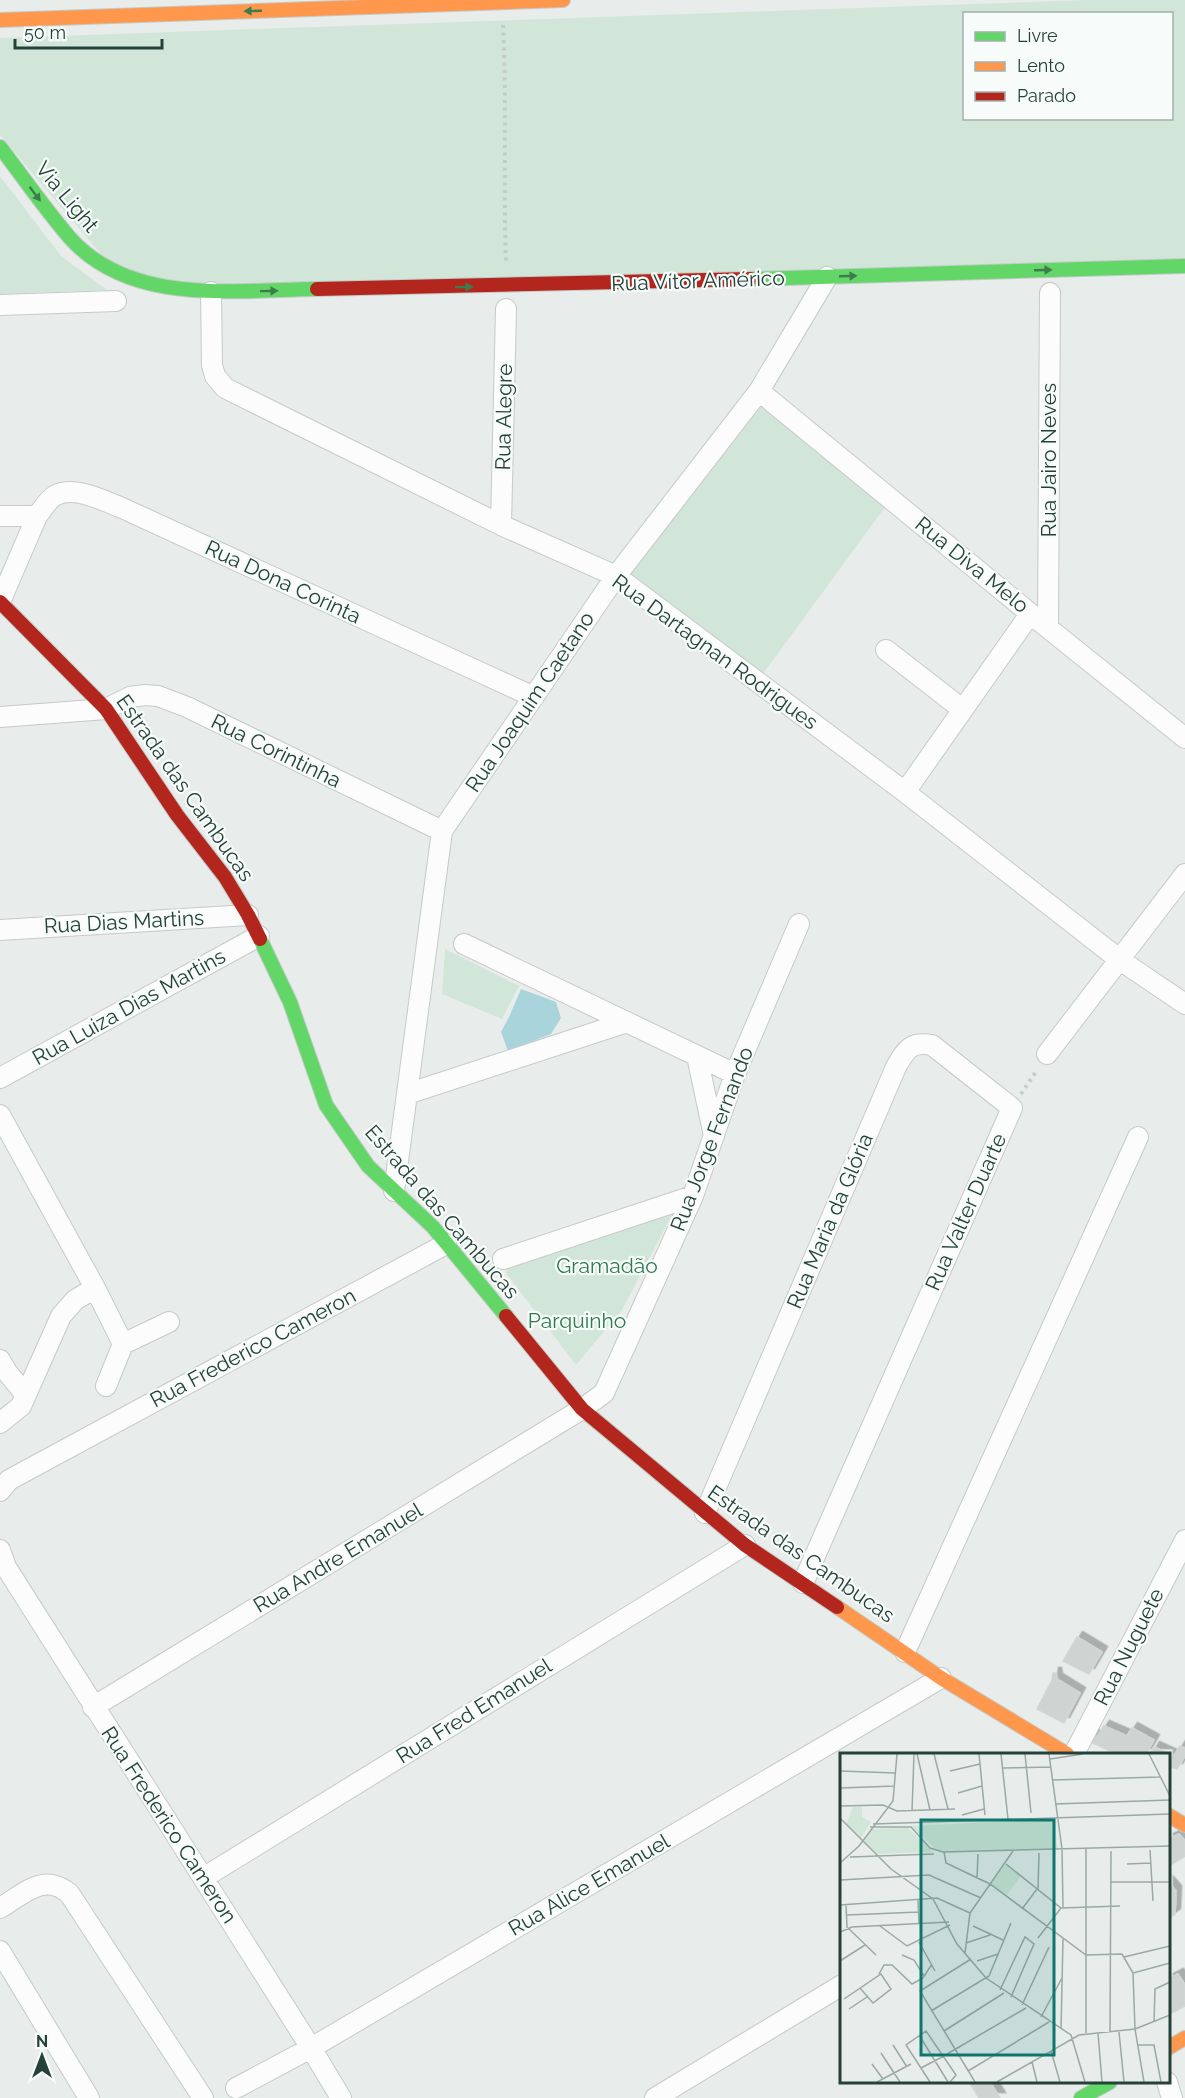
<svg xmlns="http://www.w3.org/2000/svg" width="1185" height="2098" font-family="Raleway,sans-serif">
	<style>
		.green { fill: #d1e6d8; fill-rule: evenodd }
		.water { fill: #a9d4db }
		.building { fill: #cfd4d2; stroke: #d1d6d4; stroke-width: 1.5; filter: url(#shadow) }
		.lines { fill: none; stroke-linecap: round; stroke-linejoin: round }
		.street-casing { stroke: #c5cac8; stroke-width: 22 }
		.fast-casing { stroke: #c3cbc8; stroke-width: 16 }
		.slow-casing { stroke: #c3cbc8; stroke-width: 16 }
		.jam-casing { stroke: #c3cbc8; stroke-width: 16 }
		.path { stroke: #c3ccca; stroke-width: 4; stroke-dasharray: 3 4.5; stroke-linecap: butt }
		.street { stroke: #fcfcfc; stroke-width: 20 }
		.fast { stroke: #63d668; stroke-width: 14 }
		.slow { stroke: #ff974d; stroke-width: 14 }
		.jam { stroke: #b3261e; stroke-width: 14 }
		.oneway { fill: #3d7d4c }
		.labels { text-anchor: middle; stroke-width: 4.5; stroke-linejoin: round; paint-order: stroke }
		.street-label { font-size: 21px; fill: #24423a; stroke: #f7fbf9 }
		.park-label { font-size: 21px; fill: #2d7a4b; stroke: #f7fbf9 }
		.inset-road { fill: none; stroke: #9aa9a4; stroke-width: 1.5 }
		.view { fill: #0f766e; fill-opacity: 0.15; stroke: #0f766e; stroke-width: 3 }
		.inset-edge { fill: none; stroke: #24423a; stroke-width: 3 }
	</style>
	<defs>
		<filter id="shadow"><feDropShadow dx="5.5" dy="-5.5" stdDeviation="0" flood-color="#0004"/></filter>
	</defs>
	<rect width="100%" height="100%" fill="#e8edeb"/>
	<path class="green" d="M1086,0h99v262l-1018,24 -56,-20 -111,-131v-97zM964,14h208v104h-208z
		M0,176l61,80 46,34 -107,4z
		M759,391l132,108 -134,183 -141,-106z
		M445,949l74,37 -17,33 -60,-25z
		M674,1211l-52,99 -46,55 -70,-92 5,-12z"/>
	<path class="water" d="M521,989l35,13 5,16 -10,16 -43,17 -7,-19 8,-15z"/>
	<path class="building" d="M1077,1637l25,15 -13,22 -26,-13z
		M1053,1673h3l1,6 23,14 -16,30 -27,-14 15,-29z
		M1104,1726l23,10 5,-8 22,12 -8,14h-30l-27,-13 2,-7 6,3z
		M1180,1746l5,2v8l-8,13 -5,-2 -4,5v-18h-18l4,-7 20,9z
		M1179,1834l6,7v15l-16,10 -1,-27z
		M1168,1882l8,9 -1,23 -7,5z
		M1178,1974l7,11v21l-17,9v-36z
		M969,2082h21l10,16h-21z"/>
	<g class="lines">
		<defs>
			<path id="street" d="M211,292l1,73 3,11 10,12 276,137 115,51 289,216 215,168 65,44
				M0,305l116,-4
				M759,391l289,237 137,110
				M0,516h37c5,-6 11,-17 19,-21 18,-9 46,5 64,12l414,190
				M501,525l5,-216
				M0,602l37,-86
				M1048,628l2,-335
				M886,650l76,59
				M0,717l106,-8 24,-12 15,-2 13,1 29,11 255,124
				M905,792l125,-178
				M0,930l248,-15
				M464,944l271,130
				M1047,1054l138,-180
				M697,1056l17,80
				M0,1078l259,-142
				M407,1094l220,-72
				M0,1115l95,173 28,56
				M394,1191l48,-360 174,-255 143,-185 68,-114
				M503,1259l190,-63
				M0,1360l7,12 18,22
				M106,1386l17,-42 46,-22
				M0,1423l21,-17 40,-90 14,-16 20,-12
				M0,1491l9,-11 437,-236
				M705,1513l191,-446c10,-17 14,-26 36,-22l80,63 -209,475
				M0,1550l6,17 305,481 30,50
				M905,1652l233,-515
				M93,1707l489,-298 22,-16 89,-197 42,-122 64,-150
				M1074,1754l111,-214
				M203,1878l542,-333
				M0,1908c16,-9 37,-29 56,-22 5,1 9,5 13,7l134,205
				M0,1951l89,147
				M1167,2082l5,16
				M236,2088l75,-40 630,-370
				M655,2098l187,-113"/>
			<path id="fast" d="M0,147c23,30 45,62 70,91 61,68 165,52 247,51
				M750,279l435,-13
				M260,939l30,63 36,103 42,61 65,61 73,89
				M1081,2098l29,-16"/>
			<path id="slow" d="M0,20l563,-20
				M837,1607l104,71 126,76
				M1168,1815l17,10
				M1168,2048l17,-10"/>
			<path id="jam" d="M317,289l433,-10
				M0,602l106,107 71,106 48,62 23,38 12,24
				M506,1316l76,93 163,136 92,62"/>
		</defs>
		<use href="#street" class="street-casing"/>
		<use href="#fast" class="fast-casing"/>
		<use href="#slow" class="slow-casing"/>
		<use href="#jam" class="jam-casing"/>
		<path class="path" d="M503,25c4,80 0,159 3,239
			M1021,1094l16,-24"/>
		<use href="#street" class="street"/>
		<use href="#fast" class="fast"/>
		<use href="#slow" class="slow"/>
		<use href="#jam" class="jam"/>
	</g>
	<defs><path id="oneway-solid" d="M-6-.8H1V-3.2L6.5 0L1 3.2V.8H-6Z" transform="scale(1.5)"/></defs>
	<g class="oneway">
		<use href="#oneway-solid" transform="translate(253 11) rotate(178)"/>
		<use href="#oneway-solid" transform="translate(35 194) rotate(53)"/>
		<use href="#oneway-solid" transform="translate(1043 270) rotate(-2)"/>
		<use href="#oneway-solid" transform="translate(848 276) rotate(-2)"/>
		<use href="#oneway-solid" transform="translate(464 287) rotate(-1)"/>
		<use href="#oneway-solid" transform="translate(269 291) rotate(-1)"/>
	</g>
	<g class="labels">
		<g class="street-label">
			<text transform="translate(67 197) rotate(50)" y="7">Via Light</text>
			<text transform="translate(698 281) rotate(-2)" y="7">Rua Vítor Américo</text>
			<text transform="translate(504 417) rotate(-89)" y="7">Rua Alegre</text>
			<text transform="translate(1049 460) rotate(-90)" y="7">Rua Jairo Neves</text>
			<text transform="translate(972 565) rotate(39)" y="7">Rua Diva Melo</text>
			<text transform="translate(283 582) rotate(25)" y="7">Rua Dona Corinta</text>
			<text transform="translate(715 652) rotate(36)" y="7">Rua Dartagnan Rodrigues</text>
			<text transform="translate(530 702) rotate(-56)" y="7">Rua Joaquim Caetano</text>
			<text transform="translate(276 751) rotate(26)" y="7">Rua Corintinha</text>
			<text transform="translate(185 788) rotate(55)" y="7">Estrada das Cambucas</text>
			<text transform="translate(124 922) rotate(-3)" y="7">Rua Dias Martins</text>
			<text transform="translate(129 1007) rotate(-29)" y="7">Rua Luiza Dias Martins</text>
			<text transform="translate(712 1139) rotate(-69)" y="7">Rua Jorge Fernando</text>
			<text transform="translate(442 1212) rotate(49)" y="7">Estrada das Cambucas</text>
			<text transform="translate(966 1212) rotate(-66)" y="7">Rua Valter Duarte</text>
			<text transform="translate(830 1221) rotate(-67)" y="7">Rua Maria da Glória</text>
			<text transform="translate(253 1348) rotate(-28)" y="7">Rua Frederico Cameron</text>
			<text transform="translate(801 1554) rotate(35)" y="7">Estrada das Cambucas</text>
			<text transform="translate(338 1558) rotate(-31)" y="7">Rua Andre Emanuel</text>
			<text transform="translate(1129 1647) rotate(-63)" y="7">Rua Nuguete</text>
			<text transform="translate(474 1711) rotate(-32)" y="7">Rua Fred Emanuel</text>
			<text transform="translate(169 1825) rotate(57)" y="7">Rua Frederico Cameron</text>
			<text transform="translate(589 1885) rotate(-30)" y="7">Rua Alice Emanuel</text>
		</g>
		<g class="park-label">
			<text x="607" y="1273">Gramadão</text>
			<text x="577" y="1328">Parquinho</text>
		</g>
	</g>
	<g transform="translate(840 1753)">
		<rect width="330" height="330" fill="#e8edeb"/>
		<path d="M13,54h9v10l9,5 -10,16 -15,-14zM214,66l4,30 -119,3 -29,-26zM68,75l25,24 -56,2 -13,-13 7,-12zM166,111l15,12 -15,20 -16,-12z" fill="#d1e6d8"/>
		<path class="inset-road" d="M77,1l13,56M94,1l14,55M139,1l6,61M161,1l7,65M185,1l6,59M209,1l13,95 1,58M309,1l21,42M210,6l33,-5M163,15l48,-1M0,18l55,2M110,18l30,-7M212,27l108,-3M0,35l55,-2M118,40l24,-7M215,51l115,-4M0,53l43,-1 14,6 58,-2M72,58l2,-57M122,62l22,-6M0,65l51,51 42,30 24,45 29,34 85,57 14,47M33,71l297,-10M30,74h41l19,21 13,4 227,-6M310,97l3,51M104,99l2,11 44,21 96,71 36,-1 11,19M10,104l84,-3M0,110l19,-17 34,-45 4,-47M166,111l55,44 59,-2M287,111l24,-1M137,126l1,-25M0,127l89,-5 52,23M271,129h59M198,136l1,-36M78,147l1,24M0,152l97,-7 33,15M6,152l1,22 29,28M182,156l15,-20M7,162l72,-3M40,173l27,20 43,-21M133,173l30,14M0,179l12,-5 97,-5M198,185l23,-30M79,189l16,29M126,190l24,-8M125,200l5,-40 43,-62M62,202l12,5 10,16M284,204l46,-11M131,206l-51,32 55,91M0,208l25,-16M137,208l21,-7M39,221l5,-9h8l20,19 11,-6 9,-14M160,237l25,-53 9,7 -23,53M4,246l37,-25 10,15 -18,14 -13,-15M182,252l27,-58M9,256l18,-12M91,258l58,-35 22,-53M201,264l21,-39M314,269l1,-33 15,-7M221,276l2,-90M104,278l60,-38M270,279l1,-181M279,279l5,50M246,280v-184M258,280l4,49M79,282l29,47M53,292l14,22M298,292h16l7,37M211,298l9,31M41,300l19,29M107,301l79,-46M192,309l5,20M32,311l11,15M81,315l23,-12M128,318l81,-49M37,329l34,-18M90,329l-24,-37 20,-14 30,44 -6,7M157,329l82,-47 56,-6 35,-14M304,329l-9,-53 -2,-56 37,-10"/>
		<path class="view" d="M81,67h133v235h-133z"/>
		<rect width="330" height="330" class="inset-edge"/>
	</g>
	<rect x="963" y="12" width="210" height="108" fill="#f7fbf9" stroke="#a3b1ad" stroke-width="1.5"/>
	<rect x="975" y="32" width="30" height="9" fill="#63d668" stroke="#a3b1ad" stroke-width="1.5"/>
	<text x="1017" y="42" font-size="18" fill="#24423a">Livre</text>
	<rect x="975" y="62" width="30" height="9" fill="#ff974d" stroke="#a3b1ad" stroke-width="1.5"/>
	<text x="1017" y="72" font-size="18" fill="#24423a">Lento</text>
	<rect x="975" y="92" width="30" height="9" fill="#b3261e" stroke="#a3b1ad" stroke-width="1.5"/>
	<text x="1017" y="102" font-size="18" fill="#24423a">Parado</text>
	<g transform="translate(42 2056)" stroke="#f7fbf9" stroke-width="4.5" paint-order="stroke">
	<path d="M0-4.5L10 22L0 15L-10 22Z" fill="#24423a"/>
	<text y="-9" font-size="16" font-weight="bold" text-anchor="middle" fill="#24423a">N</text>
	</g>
	<path d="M15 39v9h147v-9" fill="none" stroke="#24423a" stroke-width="3"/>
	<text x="24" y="39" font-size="18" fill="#24423a" stroke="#f7fbf9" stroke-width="4.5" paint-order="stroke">50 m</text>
</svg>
